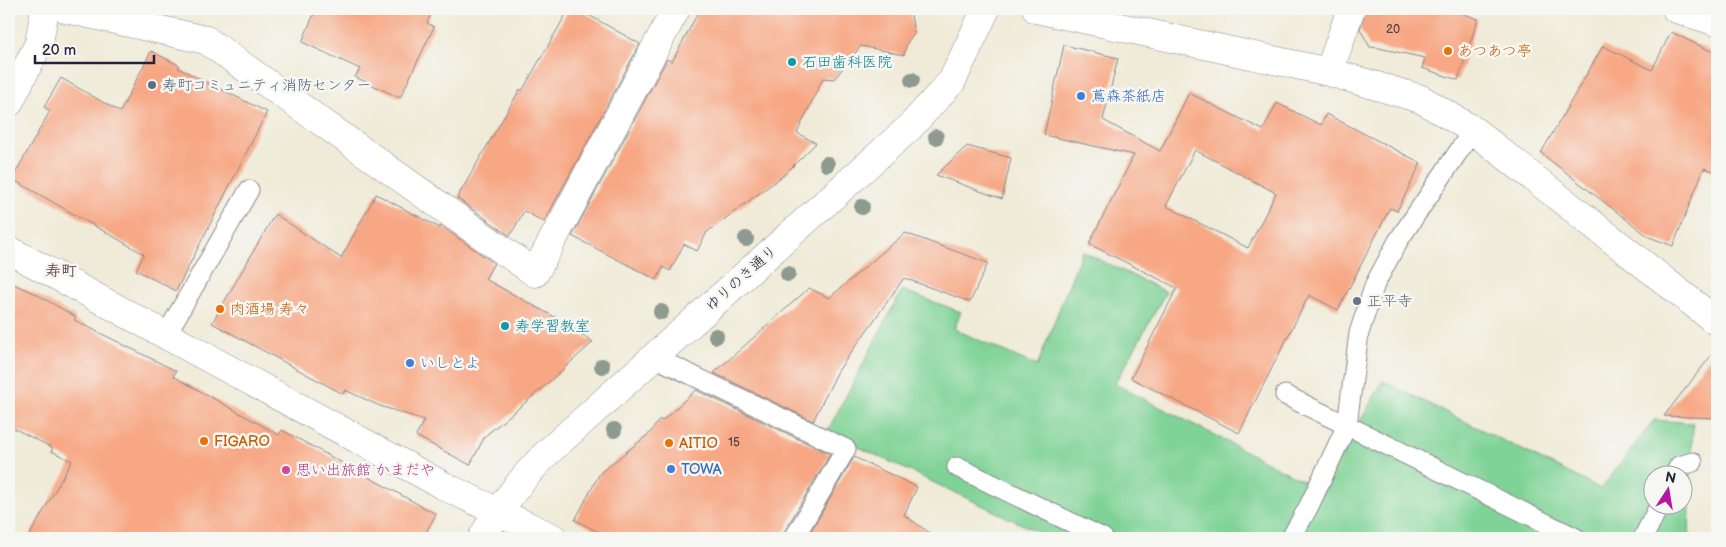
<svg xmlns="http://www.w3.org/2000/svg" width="1726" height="547" font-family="'Balsamiq Sans','Klee One',sans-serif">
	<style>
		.green { fill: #7fd396; stroke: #507a68; fill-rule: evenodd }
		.building { fill: #f7a784; fill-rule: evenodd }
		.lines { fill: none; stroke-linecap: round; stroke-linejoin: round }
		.service-casing { stroke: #89868a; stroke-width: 21 }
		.minor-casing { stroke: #89868a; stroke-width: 29 }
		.tertiary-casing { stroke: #89868a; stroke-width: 29 }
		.service { stroke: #fff; stroke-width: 19 }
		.minor { stroke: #fff; stroke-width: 28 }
		.tertiary { stroke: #fff; stroke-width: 28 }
		.tree { fill: #8e9a90 }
		.food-dot { fill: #e8710a; stroke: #f6f6f2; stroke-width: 2 }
		.culture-dot { fill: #0f9aa8; stroke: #f6f6f2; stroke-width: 2 }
		.service-dot { fill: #5c6f8a; stroke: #f6f6f2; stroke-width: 2 }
		.shop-dot { fill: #3f7fe0; stroke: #f6f6f2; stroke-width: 2 }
		.worship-dot { fill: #6b7280; stroke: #f6f6f2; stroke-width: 2 }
		.hotel-dot { fill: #d1479c; stroke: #f6f6f2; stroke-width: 2 }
		.labels { text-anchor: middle; stroke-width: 5; stroke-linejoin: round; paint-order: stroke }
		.number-label { font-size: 12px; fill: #57434d }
		.food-label { font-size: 15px; fill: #c56008; stroke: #f6f6f2; text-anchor: start }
		.culture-label { font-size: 15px; fill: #0d838f; stroke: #f6f6f2; text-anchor: start }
		.service-label { font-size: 15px; fill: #4e5e75; stroke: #f6f6f2; text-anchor: start }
		.shop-label { font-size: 15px; fill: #366cbe; stroke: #f6f6f2; text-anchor: start }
		.street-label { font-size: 15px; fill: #22223b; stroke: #f6f6f2 }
		.worship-label { font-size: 15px; fill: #5b616d; stroke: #f6f6f2; text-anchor: start }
		.hotel-label { font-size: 15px; fill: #b23c85; stroke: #f6f6f2; text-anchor: start }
		.neighbourhood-label { font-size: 16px; font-weight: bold; fill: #6d5155; stroke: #f6f6f2 }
	</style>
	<rect width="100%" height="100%" fill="#f6f6f2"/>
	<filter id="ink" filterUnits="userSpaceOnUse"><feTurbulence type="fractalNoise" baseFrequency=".02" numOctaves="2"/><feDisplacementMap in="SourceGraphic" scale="10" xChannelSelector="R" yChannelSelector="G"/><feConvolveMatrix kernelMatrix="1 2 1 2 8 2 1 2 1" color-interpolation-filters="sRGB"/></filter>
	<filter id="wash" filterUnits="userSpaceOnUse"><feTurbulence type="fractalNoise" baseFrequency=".0096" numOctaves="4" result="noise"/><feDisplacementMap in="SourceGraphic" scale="20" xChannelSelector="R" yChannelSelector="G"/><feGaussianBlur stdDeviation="1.12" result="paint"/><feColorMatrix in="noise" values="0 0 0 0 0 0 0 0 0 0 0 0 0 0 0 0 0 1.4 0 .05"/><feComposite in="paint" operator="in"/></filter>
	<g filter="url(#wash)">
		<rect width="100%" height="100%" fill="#f0ebd8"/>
		<path class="green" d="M1082,251l84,41 -51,92 206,106 62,-109 218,108 53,-69 39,3 -4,113 -1,2h-637l-224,-106 75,-142 59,22 -7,17 83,37zM1654,474h30v30h-30z"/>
		<g id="blocks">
			<path class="building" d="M316,9h117l-6,14 7,4 -34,71 -45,-21 5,-8 -58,-27z
				M569,9h9l62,35 -96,178 -20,-11 -14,25 -53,-38 63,-109 2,2z
				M700,9h210l4,24 -7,10 -3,12 -43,-9 -27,33 -11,-1 -26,55 19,10 -32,32 -77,57 -10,19 -13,-7 -14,27 -7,-4 -6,13 -85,-44 95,-177 5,3z
				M1366,9h84l28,10 -20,61 -36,-12 3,-10 -46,-10 -9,-1 -10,-18z
				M1671,32l46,22v118l-13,-4 -31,78 -24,-9 -108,-84 62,-107 49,24z
				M1064,45l54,13 -15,62 57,31 29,-58 74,37 14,-27 44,22 5,-11 95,49 -24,48 -7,-3 -52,102 -29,-15 -70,138 -108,-55 46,-90 -88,-44 45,-89 -90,-20zM1195,150l81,43 -28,55 -82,-42z
				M151,51l29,15 -2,2 89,44 -91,179 -40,-21 8,-16 -132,-75 38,-68 -6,-4 17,-29 59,34z
				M967,146l44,12 -9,41 -66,-24z
				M376,194l64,34 1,-2 53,37 -9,16 75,41 33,22 -55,50 -53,44 -15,29 -54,-29 8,-16 -44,-14 -35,-16 -2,4 -131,-71 63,-109 66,44z
				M905,233l83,30 -18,39 -66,-24 -66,93 -25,50 -99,-48 95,-85 20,10z
				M9,282l25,11 42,24 -2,3 102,51 -3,5 106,59 3,-5 154,84 -13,24h-395l44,-77 -21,-10 2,-3 -44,-22z
				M1717,348v70l-53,-2z
				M696,390l134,64 -46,78 -1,6h-173l-35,-18 25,-47 50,-40 10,-14 2,2z
				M854,457l63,30 -13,28 33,23h-130z"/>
		</g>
	</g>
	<g filter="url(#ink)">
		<use href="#blocks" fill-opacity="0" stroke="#89868a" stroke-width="1"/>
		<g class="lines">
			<defs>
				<path id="service" d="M166,335l83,-145
					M654,357l192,92 -52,89
					M1285,395l291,143
					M957,467l146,71
					M1675,474l4,-8 14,-4
					M1291,538l18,-32 38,-81 12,-92 16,-49 23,-43 75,-111
					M1643,538l17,-34"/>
				<path id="minor" d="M66,9l140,31 329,233 141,-264
					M1036,9l293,63 92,27 52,31 244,192
					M1676,9l41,13
					M1329,72l22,-63
					M9,103l30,-60 6,-34
					M9,250l435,236 109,52"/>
				<path id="tertiary" d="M482,538c18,-32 39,-59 65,-85l363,-326 42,-46 34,-72"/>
			</defs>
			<use href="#service" class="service-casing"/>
			<use href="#minor" class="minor-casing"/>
			<use href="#tertiary" class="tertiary-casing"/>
			<use href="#service" class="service"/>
			<use href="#minor" class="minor"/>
			<use href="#tertiary" class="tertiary"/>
		</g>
		<g class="tree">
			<circle cx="912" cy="80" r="8"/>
			<circle cx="936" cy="137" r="8"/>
			<circle cx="827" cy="164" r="8"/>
			<circle cx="862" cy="207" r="8"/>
			<circle cx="746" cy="239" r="8"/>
			<circle cx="788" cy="274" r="8"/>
			<circle cx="661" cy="312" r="8"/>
			<circle cx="716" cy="336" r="8"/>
			<circle cx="602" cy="366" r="8"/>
			<circle cx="614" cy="430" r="8"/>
		</g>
	</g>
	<g class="food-dot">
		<circle cx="1448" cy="51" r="5"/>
		<circle cx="220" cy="309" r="5"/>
		<circle cx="204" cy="441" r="5"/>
		<circle cx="669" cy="443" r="5"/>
	</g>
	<g class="culture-dot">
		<circle cx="792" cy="62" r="5"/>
		<circle cx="505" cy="326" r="5"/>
	</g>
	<circle class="service-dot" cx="152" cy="85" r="5"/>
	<g class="shop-dot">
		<circle cx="1081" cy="96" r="5"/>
		<circle cx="410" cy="363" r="5"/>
		<circle cx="671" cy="469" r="5"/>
	</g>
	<circle class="worship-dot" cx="1357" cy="301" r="5"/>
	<circle class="hotel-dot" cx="286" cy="470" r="5"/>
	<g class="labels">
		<g class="number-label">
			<text x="1393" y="33">20</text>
			<text x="734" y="446">15</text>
		</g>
		<g class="food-label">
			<text x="1458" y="56">あつあつ亭</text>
			<text x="230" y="314">肉酒場 寿々</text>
			<text x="214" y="446">FIGARO</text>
			<text x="679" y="448">AITIO</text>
		</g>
		<g class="culture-label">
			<text x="802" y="67">石田歯科医院</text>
			<text x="515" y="331">寿学習教室</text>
		</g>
		<g class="service-label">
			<text x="162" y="90">寿町コミュニティ消防センター</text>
		</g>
		<g class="shop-label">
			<text x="1091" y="101">蔦森茶紙店</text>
			<text x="420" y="368">いしとよ</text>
			<text x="681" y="474">TOWA</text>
		</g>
		<g class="street-label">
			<text transform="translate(741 278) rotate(-42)" y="5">ゆりのき通り</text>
		</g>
		<g class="worship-label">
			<text x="1367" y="306">正平寺</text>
		</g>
		<g class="hotel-label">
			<text x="296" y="475">思い出旅館 かまだや</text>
		</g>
		<g class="neighbourhood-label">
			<text x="61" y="276">寿町</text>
		</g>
	</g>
	<rect width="1726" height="547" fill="none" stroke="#f6f6f2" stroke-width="30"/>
	<g transform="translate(1668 490) rotate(12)"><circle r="24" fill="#f6f6f2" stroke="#a1a1a9"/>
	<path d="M0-4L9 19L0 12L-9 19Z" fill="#b5179e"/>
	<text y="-8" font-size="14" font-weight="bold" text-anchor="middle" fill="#22223b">N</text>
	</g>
	<path d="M35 55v8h119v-8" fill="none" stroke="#22223b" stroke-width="2.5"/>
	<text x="42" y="55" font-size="15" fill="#22223b" stroke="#f6f6f2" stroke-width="4" paint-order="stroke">20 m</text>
</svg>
